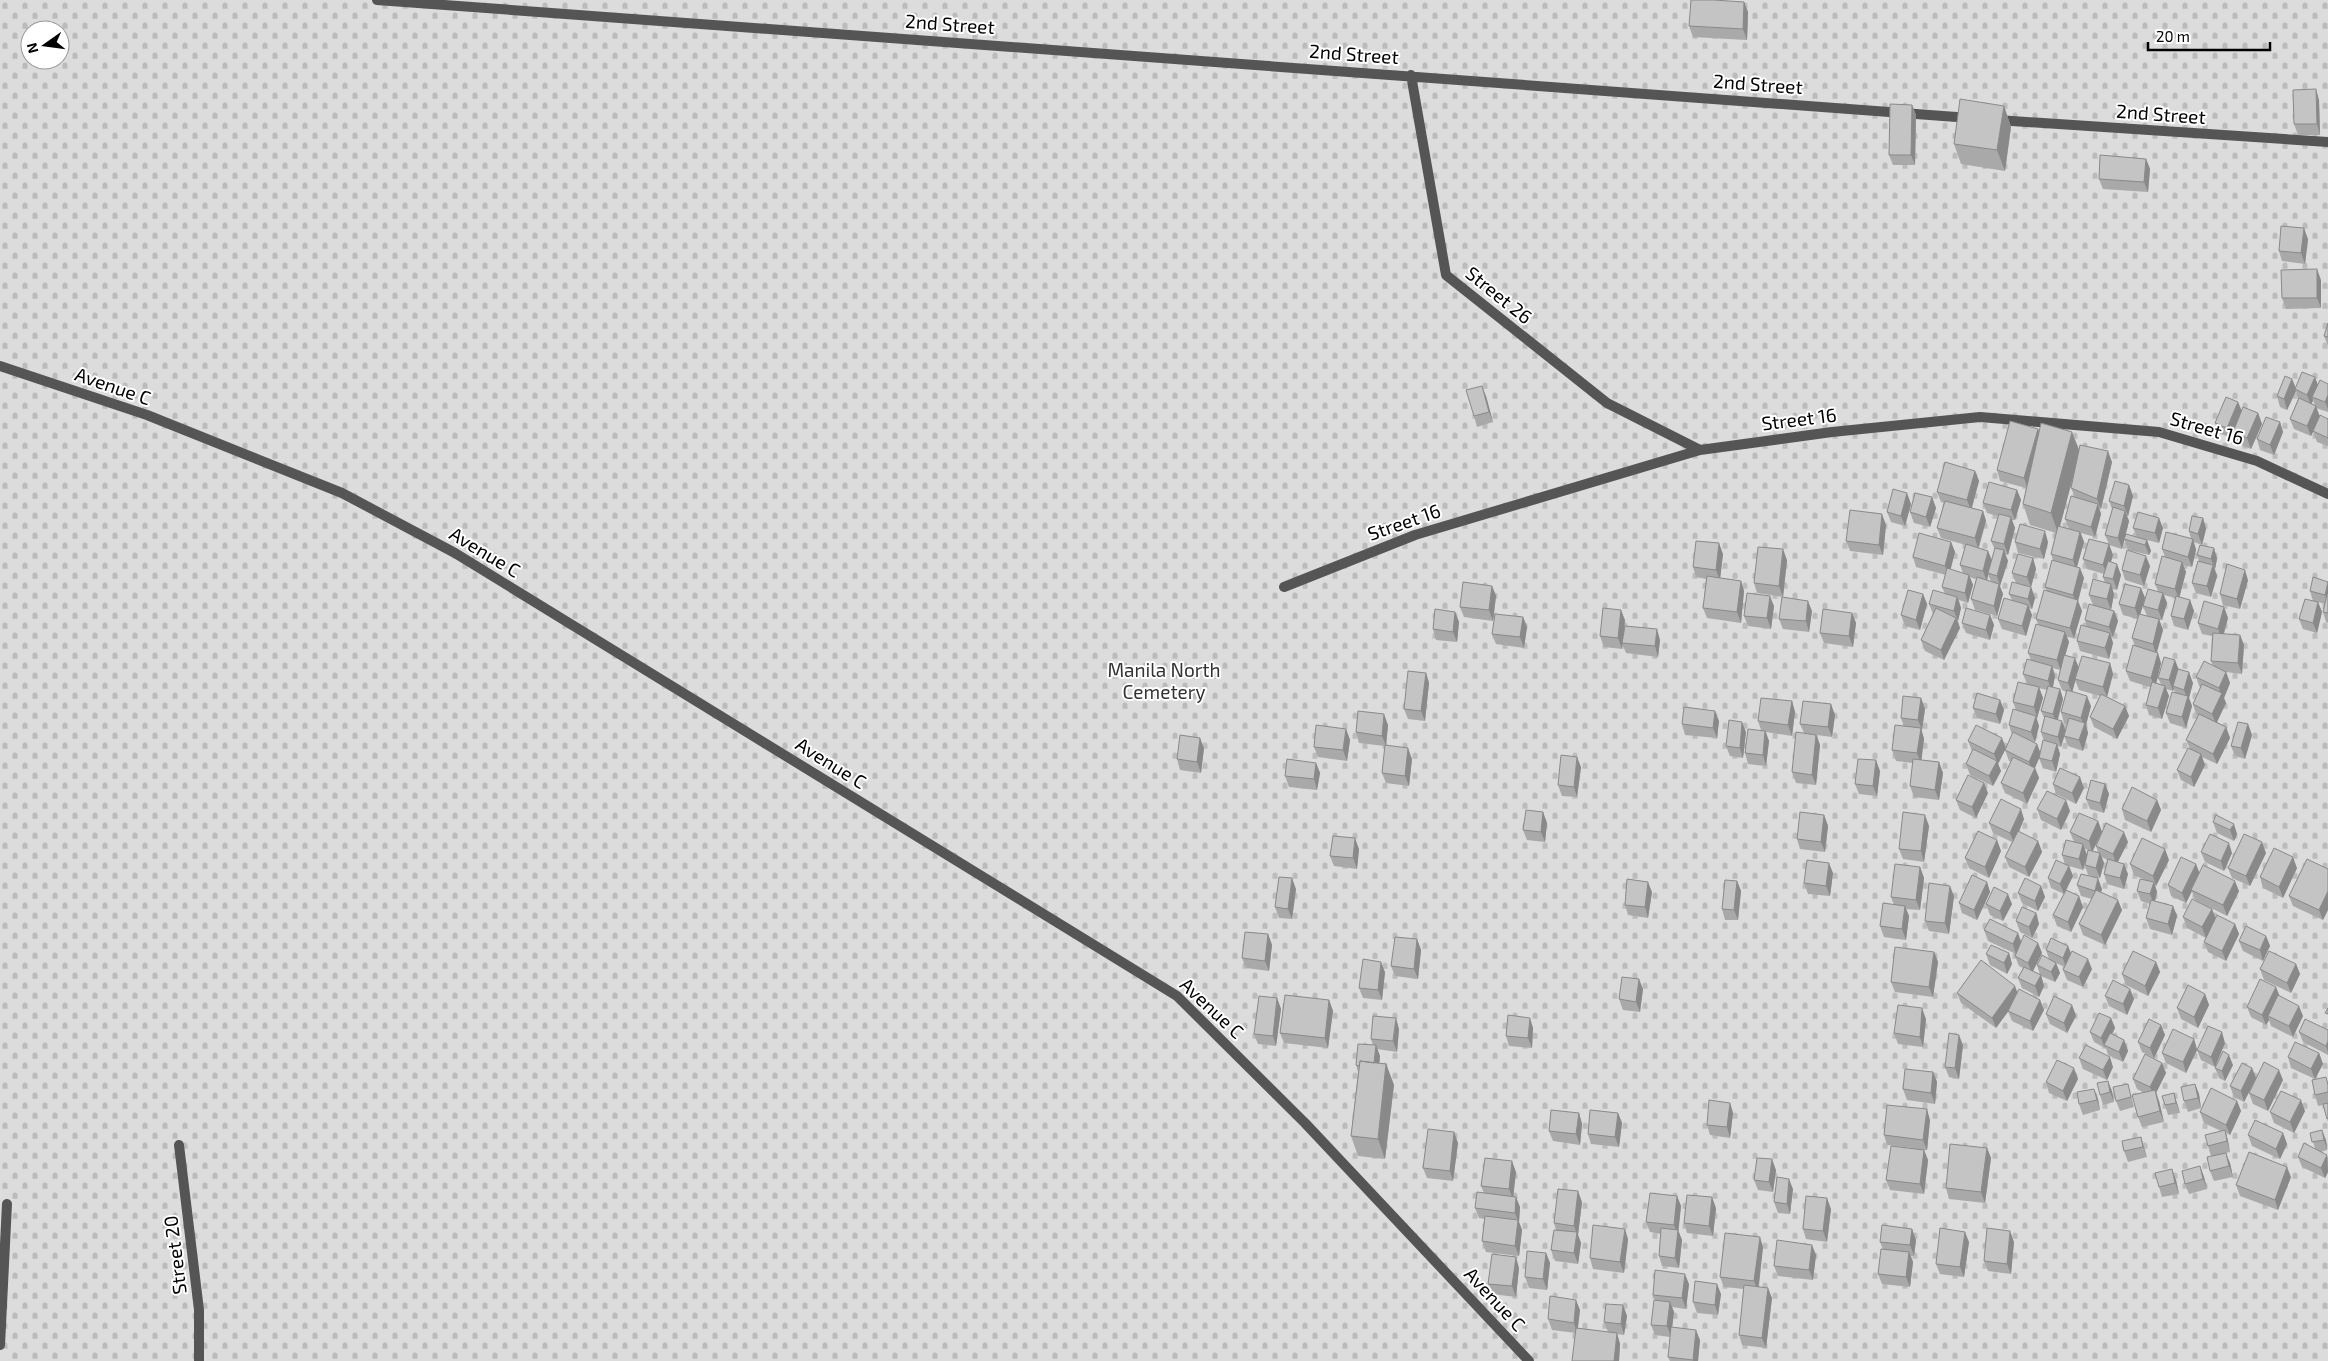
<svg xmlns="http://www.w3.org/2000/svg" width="2328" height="1361" font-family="'Exo 2',sans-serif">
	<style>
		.cemetery { fill: url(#cemetery-stones); fill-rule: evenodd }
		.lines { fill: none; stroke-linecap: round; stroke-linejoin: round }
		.lane { stroke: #555; stroke-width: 10 }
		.wall { fill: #a9a9a9; fill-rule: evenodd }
		.shaded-wall { fill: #898989 }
		.building { fill: #c4c4c4; stroke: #898989 }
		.labels { text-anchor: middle; stroke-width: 4; stroke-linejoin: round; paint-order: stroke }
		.street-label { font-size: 19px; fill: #000; stroke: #fff }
		.park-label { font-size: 19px; fill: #333; stroke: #fff }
	</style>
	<defs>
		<pattern id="cemetery-stones" width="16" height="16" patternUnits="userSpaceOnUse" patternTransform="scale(1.25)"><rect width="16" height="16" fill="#dcdcdc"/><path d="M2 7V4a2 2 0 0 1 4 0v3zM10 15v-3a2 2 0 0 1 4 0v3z" fill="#bbb"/></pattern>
	</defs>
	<rect width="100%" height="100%" fill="#fff"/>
	<path class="cemetery" d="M0,0h2328v1361h-2328zM30,30h30v30h-30z"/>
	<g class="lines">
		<path class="lane" d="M377,0l1593,118
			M1411,75l35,200 161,128 93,47
			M1997,120l331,22
			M0,366l147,49 195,78 113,60 722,443 128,127 224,238
			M1284,587l131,-52 285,-85 132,-18 148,-15 179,15 98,29 71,33
			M179,1145l20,165v51
			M0,1345l7,-141"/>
	</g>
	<path class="wall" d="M1744,2l4,10 -1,28 -54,-3 -4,-11z
		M2319,100l1,35h-22l-4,-11z
		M1912,105l4,10 -1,50h-22l-4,-10z
		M2004,106l7,21 -6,44 -44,-7 -7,-20z
		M2146,159l4,10 -2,23 -45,-3 -4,-10z
		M2308,239l-3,25 -23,-3 -3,-10z
		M2321,280v28l-35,1 -4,-11z
		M2328,323v23l-4,-10z
		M2292,379l4,9 32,-4v28l-12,-4 3,8 9,3v27l-11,-4 -4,-11 1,-1 -3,6 -17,-7 -4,-10 8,-20 -2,-8 -9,19 -7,-3 -3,-11zM2313,400l2,6 -3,-2z
		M1486,396l7,26 -16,5 -3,-11z
		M2238,402l4,9 16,2 4,11 -11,25 -14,-6 -4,-10 -2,5 -12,-5 -4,-10z
		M2280,422l3,10 -9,23 -14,-5 -3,-11z
		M2038,429l1,2 40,19 33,12 -11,47 -2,-1 2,6 -6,23 -14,-4 3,9 -7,25 7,11 -6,23 4,10 -8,27 -7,-1 2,5 -4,13 13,13 32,-5 3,11 -6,23 18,9 4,10 -12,23 -23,-12 -4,-10 10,-21 -21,-6 -4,-10 -3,11 19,15 -5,19 2,8 -5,18 -15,-5 -4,-10 -3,11 -4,-1 3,8 -4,18 -13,-4 -4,-10 -4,10 4,10 -12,26 -22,-11 -4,-10 10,-21 -2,-1 -4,-11 7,-15 -3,-10 7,-15 -3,-8 14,-18 -4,-10 8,-14 -3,-7 10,-29 -2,-5 11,-28 -2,-4 8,-27 -2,-6 5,-21 -26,-8 -7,-21 3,-16 -26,-7 -3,-11zM2075,468l-4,20 4,9 -10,22 4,10 -9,-2zM2053,668l7,2 -2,10 4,10 4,2 -5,20 3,11 4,1 -2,7 -8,-11 5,-21 -3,-10 -7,-2 2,-11zM2039,688l8,2 -6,21 4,9 -4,12 3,9 -4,12 -3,-9 -5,-3 3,1 4,-16 -3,-8h1l6,-20z
		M1975,471l4,10 -7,27 11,3 3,10 -7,27 9,3 4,9 3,-10 -4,-9 7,-25 -11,-3 -4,-10 34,-13 4,10 -6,20h-3l3,8 -7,27 -3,-1 3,7 -8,25 3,8 -6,22 -22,-6 -4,-11 5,-20 -6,-2 3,8 -5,18 -9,-3 2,8 -3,13 2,7 -16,32 -19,-9 -4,-11 12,-26 -4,-10 16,-10 -3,-7 4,-12 -30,-8 -3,-10 38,-15 4,10 -5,17 13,4 -3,-8 6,-20 -25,-7 -4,-10 7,-25 -3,-1 -4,-10zM1988,575l3,6 -4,-1z
		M2129,485l4,11 -5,20h-1l2,5 -7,28 -13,-4 4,10 -2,7 10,13 -4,15 -5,-1 2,5 -3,16 3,1 4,10 -5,16h-2l2,6 -4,16 -29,-8 -3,-10 10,-14 -2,-7 8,-15 -4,-10 16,-12 -2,-6 1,-3 -17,-5 -4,-10 26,-15 -4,-9 7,-26 -3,-8z
		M1932,497l4,11 -6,19 -16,-4 -4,-11z
		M1911,504l-6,22 -14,-4 -4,-10z
		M2203,518l3,11 -4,16 -8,-3 2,8 -4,17 -9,-2 3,7 -7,25 11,3 4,11 -6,19 -14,-4 -3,-10 4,-18 -11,-3 3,8 -5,17h-3l4,10 -6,23 4,10 -5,20 5,1 -3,-6 21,-9 14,14 -4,15 3,8 -6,22 -16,-5 -4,-10 9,-20 -1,-4 -1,2 -7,-2 3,7 -7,23 -13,-4 -3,-10 4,-18 -20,-6 -4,-10 9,-25 -3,-8 6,-19 -15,-4 -4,-11 22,-16 4,10 -5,16 7,2 -4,-10 15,-15 -3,-7 10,-27 -3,-8 29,-10 -2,-8z
		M1886,525l-3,30 -33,-4 -4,-10z
		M2133,528h30l-4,15 -12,-3 4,11 -2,4 -21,-5 -4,-11 13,-2z
		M2015,542h33l-4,17 -26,-6z
		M2214,548l3,11 -2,10 2,7 -6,21 -15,-4 -4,-10 7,-22 -2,-6z
		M1723,554l-3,24 21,3 3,10 -3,32 -34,-5 -4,-10 3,-29 -10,-2 -3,-10z
		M2033,558l3,11 -5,18 -15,-4 -4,-10z
		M1787,560l-4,37 -26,-4 -3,-10z
		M2150,566l-6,20 -19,-6 -3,-10z
		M2248,580l-8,29 -17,-4 -3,-11z
		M2328,582v31l-3,-9 -7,-2 4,10 -5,21 -14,-4 -4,-10 14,-18 -3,-10z
		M1492,586l4,10 -3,25 -29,-4 -4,-10z
		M2031,587l4,11 -3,11 -3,-1 3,7 -6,21 -24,-7 -4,-10 14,-19 -3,-6z
		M1923,594l4,10 -7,26 -15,-4 -4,-11z
		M1774,606l-3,23 -23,-3 -4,-10z
		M2224,607l4,11 -4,16 16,1 4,10 -2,29 -16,-2 4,11 -6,15 2,5 -9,19 9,5 4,11 -13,26 -15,-7 3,8 -11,22 -13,-7 -4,-10 13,-21 -4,-9 12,-25 -2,-1 -3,-10 7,-16 -4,-11 17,-11 -2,-5 1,-25 -10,-2 -4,-11z
		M1812,611l-3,21 -26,-3 -4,-10z
		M1455,612l4,10 -2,20 -21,-2 -3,-11z
		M2323,612l5,1v10l-2,-1z
		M1852,613l4,10 -3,24 -29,-4 -4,-10z
		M1990,615l4,10 -4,15 -24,-7 -4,-10z
		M1523,617l4,10 -3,21 -28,-4 -4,-10z
		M1625,620l-3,29 -18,-2 -4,-11z
		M1660,640l-2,17 -32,-4 -4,-10z
		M1426,673l3,10 -4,38 -17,-2 -4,-10z
		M1921,698l4,11 -3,21h-1l3,9 -3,21 18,2 4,11 -4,27 -25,-3 -4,-11 3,-23 -17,-2 -4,-11 12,-24 -3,-8z
		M2000,700l4,10 -4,14 -23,-6 -4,-10z
		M1792,701l3,11 -3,24 -26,-4 3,9 -3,25 -18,-2 -3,-11 16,-23 -3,-9z
		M1835,715l-3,22 -15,-2 3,10 -4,40 -20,-2 -4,-11 12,-39 -4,-9z
		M1719,721l-2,17 -32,-3 -3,-11z
		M2248,724l4,11 -7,24 -10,-3 -4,-10z
		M1388,725l-2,20 26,14 -3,27 -23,-3 -4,-10 3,-27 -26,-3 -3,-11z
		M1346,729l4,11 -3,21 -29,-4 -4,-10z
		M1746,732l-3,26 -13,-2 -4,-10z
		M1968,741l38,7 -8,16 3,7 -8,15 -23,-11 -4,-11 6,-13z
		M1204,748l-3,25 -21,-3 -3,-11z
		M1316,763l4,10 -3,17 -28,-3 -4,-11z
		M1581,767l-4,30 -15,-1 -4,-11z
		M1880,771l-3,25 -18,-2 -4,-10z
		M2053,784l31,4 -8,16 -20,-10z
		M2105,784l4,10 -5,19 -14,-4 -4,-10z
		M1988,793l-12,25 -16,-8 -4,-10z
		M2157,800l4,10 -10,22 -26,-12 -3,-11z
		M2037,809l33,2 -9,19 -20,-10z
		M1543,812l4,11 -2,19 -18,-2 -4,-10z
		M1824,815l4,11 -3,26 -25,-3 -3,-10z
		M2024,819l-5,13 19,9 4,11 -13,25 -20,-10 -4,-10 7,-15 -19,-9 -4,-10z
		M2098,821l4,11 -9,19 5,1 -2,-6 32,-4 -10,20 10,12 -4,15 -17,-5 -3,-10 3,-14 -5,-3 2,6 -4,15 -12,-3 -3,-10 3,-15 -4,-2 3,7 -4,15 -14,-4 4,10 -7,14 17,17 -12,25 -14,-6 -4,-11 11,-21 -13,-6 -3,-10 17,-14 -3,-9 12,-13 -4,-10z
		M2213,822l24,12 -3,7 -17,-8z
		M1929,826l-5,36 -21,-3 -4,-10z
		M1997,840l4,11 -12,27 -20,-10 -4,-10z
		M1359,849l-2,20 -23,-3 -4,-10z
		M2201,852l31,1 -8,18 -19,-9z
		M2266,853l-16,33 -18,-8 -4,-10z
		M2169,860l-13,26 -1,-1 2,7 -2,9 18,5 4,10 -5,19 -22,-6 -4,-11 4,-14 -9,-3 -4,-10 6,-12 -9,-4 -4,-11z
		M1920,867l4,11 -4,32 -14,-1 3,7 -3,24 -22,-3 -4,-11 14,-21 -3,-8z
		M2297,868l-14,30 -20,-10 -3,-11z
		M2328,869l-5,51 -30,-14 -4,-10z
		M2199,872l40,19 -12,25 -32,-16 -3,-9 -6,12 -15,-7 -3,-11z
		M1833,873l-3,23 -22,-2 -4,-11z
		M1737,881l4,10 -3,29h-13l-3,-11z
		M1987,882l3,10 -13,28 -15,-7 -3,-10z
		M2077,885l25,4 -1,3 21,18 -17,35 -22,-10 -4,-11 13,-25 -11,-3z
		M2041,886l4,11 -7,14 -16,-8 -4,-10z
		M1296,889l-4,30 -13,-1 -4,-11z
		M1652,892l-4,26 -20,-3 -3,-10z
		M1954,896l-5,38 -20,-3 -4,-10z
		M1986,904h26l-9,17 -13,-6z
		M2212,909l3,9 20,6 4,10 -13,27 -18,-9 -4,-10 2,-4 -19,-10 -4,-11z
		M2036,913l3,11 -7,14 -12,-6 -4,-11z
		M1984,930l37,12 17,1 4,10 -9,18 7,4 -3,-10 12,-6 -3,-9 22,-4 3,8 21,15 -9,18 -16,-7 -4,-10 2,-3 -9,-4 4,10 -5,9 -14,-6 3,10 -5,11 -17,-9 -4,-10 5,-10 -4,-2 -4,-10 1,-2 -28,-13z
		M1268,934l4,11 -3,26 -23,-3 -4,-10z
		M2266,936l4,10 -7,15 -20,-10 -4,-10z
		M1417,939l4,11 -3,29 -23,-3 -4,-10z
		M1934,952l4,10 -5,35 -38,-5 -4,-10z
		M2009,953l3,11 -5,10 -17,-9 -4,-11z
		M2156,962l4,10 -12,24 -22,-11 -4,-11z
		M2296,964l4,10 -9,19 -27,-13 -4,-11z
		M1385,972l-3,28 -19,-2 -4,-10z
		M2276,987l3,9 24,20 -10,21 -22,-11 -2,-6 -3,5 -15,-8 -4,-10z
		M1643,989l-3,23 -17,-2 -4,-11z
		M2130,989l4,10 -7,16 -18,-9 -4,-10z
		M2018,992l22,8 4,10 -11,21 -21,-10 -4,-10 -12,17 -35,-25 -4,-10z
		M2205,994l4,11 -11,23 -17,-9 -4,-11z
		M1277,998l4,11 -5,37 -18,-2 -4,-10z
		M1329,1000l4,11 -5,37 -44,-5 -4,-10z
		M2072,1005l4,11 -9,17 -17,-9 -4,-10z
		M2111,1018l4,10 -3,6 12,6 4,11 -5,11 -15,-7 -2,-7h-1l-11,-6 -4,-10z
		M1926,1019l-3,28 -25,-3 -4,-11z
		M2161,1025l4,10 -11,23 -12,-6 -4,-10z
		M1533,1028l-1,20 -23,-2 -3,-10z
		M1399,1029l-2,23 -20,-3 3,7 -1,7 7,1 8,21 -9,74 -27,-3 -7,-20 7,-64 -2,-7 17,-20 -2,-6z
		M2328,1030v25l-25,-13 -4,-10z
		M2194,1039l3,10 28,-6 -10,24 -14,-7 -4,-10 -11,23 -20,-10 -4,-10z
		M1963,1045l-4,34 -10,-2 -4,-10z
		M2319,1053l4,11 -8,15 -24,-11 -3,-11z
		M2079,1058l34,9 -6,13 -24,-11z
		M2162,1063l4,10 -10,20 3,8 5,21 -22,5 -4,-10 6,-24 -7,-4 -4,-10z
		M2233,1065l-8,16 -6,-3 -4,-10z
		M2252,1068l4,10 -12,24 -10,-5 -4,-11z
		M1933,1072l4,10 -2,22 -28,-4 -4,-11z
		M2326,1077l2,6v39l-5,-17 -5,1 -3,-11z
		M2078,1079l-11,22 -18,-8 -3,-11z
		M2283,1080l-15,31 -15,-7 -4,-11z
		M2195,1084l4,10 2,14 -13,4 -4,-11z
		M2112,1091l2,11 -11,3 -3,-10z
		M2131,1095l3,12 -14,4 -4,-10z
		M2162,1096l15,7 3,10 -12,2z
		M2098,1099l2,11 -17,5 -4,-11z
		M2237,1101l4,10 -11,24 -4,-2 2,8 2,11 -8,2 8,9 3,14 -19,4 -4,-10 1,-15 -3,-10 13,-15 -17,-8 -4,-11z
		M1730,1103l3,10 -3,25 -20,-3 -3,-10z
		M2305,1111l-11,22 -20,-10 -4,-11z
		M1579,1113l3,11 -2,21 -27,-4 -4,-10z
		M1618,1113l4,10 -3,24 -28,-3 -3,-10z
		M1930,1120l-3,30h-3l4,10 -4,34 -34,-4 -4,-10 26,-32 -25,-3 -3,-10z
		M2283,1133l4,11 -7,15 -28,-13 -4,-11z
		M2310,1133l16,7 1,10 -6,2 7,5v15l-3,6 -23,-11 -4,-10 17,-9z
		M2141,1137l6,20 -19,5 -4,-11z
		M1458,1143l-5,38 -26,-3 -4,-10z
		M1987,1148l4,10 -6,45 -36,-4 -3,-11z
		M2200,1166l4,11 3,12 -18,5 -4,-10z
		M1776,1170l-3,22 -15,-2 -4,-10z
		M1516,1172l-3,24 7,11 -1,15 3,8 -3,26 -33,-4 -4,-11 3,-22 -6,-1 -4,-10 9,-15 -3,-7z
		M2291,1177l-13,33 -38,-14 -4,-11z
		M2176,1180l3,14 -17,3 -3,-10z
		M1793,1189l-3,25 -12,-1 -4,-11z
		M1677,1196l4,10 -3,24 4,10 -3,28 -17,-2 -3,-10 2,-22 -11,-2 -4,-10z
		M1582,1202l-4,33 3,8 -3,21 -23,-3 -4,-11 5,-20 -2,-7z
		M1716,1208l-3,28 -26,-3 -3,-10z
		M1831,1209l-4,33 -21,-3 -3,-10z
		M1912,1229l4,11 -2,16h-3l2,6 -3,25 -28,-3 -4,-10 5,-25 -3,-7z
		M1628,1239l-4,34 -31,-4 -3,-11z
		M1969,1242l-5,35 -24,-3 -4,-10z
		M2014,1242l-3,32 -23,-3 -4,-10z
		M1763,1247l-4,39 13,12 -6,50 -24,-3 -3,-10 5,-46 -20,-2 -4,-10z
		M1546,1253l4,10 -3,27 -18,-2 -4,-11z
		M1816,1255l-3,25 -35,-4 -4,-10z
		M1519,1268l-3,29 -24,-3 -4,-10z
		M1689,1284l-3,25 -14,-2 2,5 -2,15 28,13 -2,21h-28l-2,-4 2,-20 -15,-2 -4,-10 4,-25 -2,-5z
		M1721,1294l-3,21 -21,-2 -4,-11z
		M1623,1305l4,11 -3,19 -7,-1 3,10 -1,17h-47l4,-28 -24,-3 -4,-11 32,-9 -2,18 30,4 -4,-10z"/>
	<path class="shaded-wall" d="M1744,2l4,10 -1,28 -4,-11z
		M2316,89l3,11 1,35 -3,-11z
		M1912,105l4,10 -1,50 -4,-10z
		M2004,106l7,21 -6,44 -8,-21z
		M2146,159l4,10 -2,23 -4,-10z
		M2304,228l4,11 -3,25 -4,-11z
		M2317,269l4,11v28l-4,-10z
		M2315,377l4,11 -7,9 1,3 -2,5 -4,-10z
		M2292,379l4,10h-1l1,2 -9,19 -3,-11z
		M1482,386l4,10 7,26 -4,-10z
		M2328,395v14l-3,-7z
		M2238,402l4,10 -11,26 -4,-10z
		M2316,406l4,11 -9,19 -4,-10z
		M2258,413l4,11 -11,25 -4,-11z
		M2280,422l3,10 -9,23 -4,-10z
		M2038,429l4,10 -14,50 -4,-11z
		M2072,432l8,20 -22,81 -7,-20z
		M2108,451l4,11 -11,47 -4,-10z
		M1975,471l4,10 -8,29 -4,-10z
		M2129,485l4,11 -5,20 -4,-10z
		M2017,490l4,10 -6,20 -4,-10z
		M1907,493l4,11 -6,22 -4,-10z
		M1932,497l4,11 -6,19 -4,-10z
		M2098,504l3,10 -6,23 -4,-10z
		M1983,511l3,10 -8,27 -3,-10z
		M2125,511l4,10 -7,28 -4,-11z
		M1882,514l4,11 -3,30 -4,-10z
		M2011,517l4,11 -7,27 -4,-11z
		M2159,518l4,10 -4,15 -4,-10z
		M2203,518l3,11 -4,16 -4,-11z
		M2045,531l3,11 -4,17 -4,-10z
		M2080,532l4,10 -8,28 -3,-10z
		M2193,539l3,11 -4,17 -4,-10z
		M2147,540l4,11 -2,4 -4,-10z
		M1951,542l4,10 -6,24 -4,-10z
		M1719,543l4,11 -3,26 -4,-10z
		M2109,544l4,11 -6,20 -4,-10z
		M2214,548l3,11 -2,10 -4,-10z
		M1783,549l4,11 -4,37 -4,-11z
		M2004,550l4,11 -8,25 -3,-10z
		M1988,551l4,10 -4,12v2l-1,7 -4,-11z
		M2146,556l4,10 -6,20 -4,-11z
		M2033,558l3,11 -5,18 -4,-10z
		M2182,562l4,10 -7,27 -4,-10z
		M2117,564l4,11 -4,15 -4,-11z
		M2213,565l4,11 -6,21 -4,-11z
		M2080,568l4,10 -6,23 4,10 -8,27 -4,-10 7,-23 -4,-10z
		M2245,570l3,10 -8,29 -3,-10z
		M1969,575l4,10 -5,18 -3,-10z
		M1741,581l3,10 -3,32 -4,-11z
		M2328,583v21l-3,-9z
		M1999,584l4,10 -6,22 -3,-10z
		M2111,584l3,10 -3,16 -4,-11z
		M1492,586l4,10 -3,25 -4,-11z
		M2031,587l4,11 -3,11 -4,-10z
		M2141,588l4,10 -6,21 -4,-11z
		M2163,593l4,10 -5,17 -4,-10z
		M1923,594l4,10 -7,26 -4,-10z
		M1770,596l4,10 -3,23 -4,-11z
		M1957,597l4,11 -3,13 -4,-10z
		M2190,600l4,11 -6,19 -4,-11z
		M1808,601l4,10 -3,21 -3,-11z
		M2318,602l4,10 -5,21 -4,-10z
		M2028,605l4,10 -6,21 -4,-10z
		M2224,607l4,11 -6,21 -4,-10z
		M1621,610l4,10 -3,29 -4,-11z
		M2114,611l4,10 -5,16 -4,-10z
		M1455,612l4,10 -2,20 -4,-10z
		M1852,613l4,10 -3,24 -4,-11z
		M1990,615l4,10 -4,15 -4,-10z
		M1523,617l4,10 -3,21 -4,-11z
		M1956,618l4,10 -16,32 -3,-10z
		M2159,619l4,11 -7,24 -3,-10z
		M1657,629l3,11 -2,17 -3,-11z
		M2065,632l4,10 -8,29 -4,-11z
		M2110,633l3,10 -4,16 -4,-11z
		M2240,635l4,10 -2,29 -4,-11z
		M2158,653l3,10 -6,26 -4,-11z
		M2075,658l4,10 -7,25 -4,-10z
		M2175,660l4,10 -6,16 1,3 -1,2 -4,-11z
		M2110,663l3,11 -6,23 -4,-10z
		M2052,666l3,10 -3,15 -4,-10z
		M2189,672l4,11 -4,15 3,8 -6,22 -4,-11 5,-19 -3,-8z
		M2226,672l4,11 -6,15 2,5 -10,21 -4,-10 9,-20 -2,-6z
		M1426,673l3,10 -4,38 -4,-10z
		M2165,686l4,10 -7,23 -4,-11z
		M2039,687l4,11 -6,20 -3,-11z
		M2060,689l3,10 -7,26 -3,-11z
		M2087,696l4,10 -5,19 2,8 -5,18 -4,-11 5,-14 -3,-8z
		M1921,698l4,11 -3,21 -4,-10z
		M2000,700l4,10 -4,14 -4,-10z
		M1792,701l3,11 -3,24 -4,-11z
		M1831,704l4,11 -3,22 -4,-10z
		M2125,706l4,10 -12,23 -4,-10z
		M1715,711l4,10 -2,17 -4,-10z
		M1384,714l4,11 -2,21 -4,-10z
		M2036,716l3,10 -4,16 -4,-10z
		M2062,721l4,10 -5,16 -3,-10z
		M1742,722l4,10 -3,26 -3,-10z
		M2248,724l4,11 -7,24 -4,-11z
		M2226,727l4,11 -13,26 -4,-10z
		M1921,728l3,11 -3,25 -4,-11z
		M1346,729l4,11 -3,21 -4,-11z
		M1765,731l4,10 -3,25 -3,-11z
		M1816,735l4,10 -4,40 -4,-10z
		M1200,738l4,10 -3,25 -4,-11z
		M2002,738l4,10 -8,16 -4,-10z
		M2037,744l4,10 -8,18 -4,-10z
		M2057,744l3,10 -4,18 -4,-11z
		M1408,748l4,11 -3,27 -4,-10z
		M2201,754l4,11 -11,22 -3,-10z
		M1577,757l4,10 -4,30 -3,-10z
		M1876,760l4,11 -3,25 -4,-10z
		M1997,761l4,10 -8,15 -4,-10z
		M1939,762l4,11 -4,27 -4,-10z
		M1316,763l4,10 -3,17 -3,-11z
		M2035,768l4,10 -12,26 -4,-11z
		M2080,777l4,11 -8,16 -4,-11z
		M1984,783l4,10 -12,25 -4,-11z
		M2105,784l4,10 -5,19 -4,-10z
		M2066,800l4,11 -9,19 -4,-11z
		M2157,800l4,10 -10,22 -4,-11z
		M2021,809l3,10 -10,24 -4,-10z
		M1543,812l4,11 -2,19 -4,-10z
		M1824,815l4,11 -3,26 -4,-10z
		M1925,815l4,11 -5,36 -3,-11z
		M2098,821l4,11 -10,20 -3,-11z
		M2234,824l3,10 -3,7 -4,-11z
		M2124,832l4,10 -12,23 -3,-11z
		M1355,838l4,11 -2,20 -4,-11z
		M1997,840l4,11 -12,27 -4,-11z
		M2038,841l4,11 -13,25 -4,-10z
		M2262,842l4,11 -16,33 -4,-10z
		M2229,843l3,10 -8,18 -3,-10z
		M2083,844l4,11 -4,15 -4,-11z
		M2165,849l4,11 -13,26 -3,-10z
		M2100,853l4,10 -4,15 -4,-10z
		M2293,857l4,11 -14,30 -4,-11z
		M1829,863l4,10 -3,23 -4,-10z
		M2124,864l4,10 -4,15 -4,-11z
		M2196,864l4,10 -9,16 1,1 -6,12 -4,-10z
		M2069,866l4,10 -9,18 -4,-10z
		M1920,867l4,11 -4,32 -4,-10z
		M1292,878l4,11 -4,30 -4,-10z
		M2098,878l4,11 -4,12 -3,-10z
		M1737,881l4,10 -3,29 -4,-10z
		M2235,881l4,10 -12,25 -4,-11z
		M1648,882l4,10 -4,26 -3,-11z
		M1987,882l3,10 -13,28 -3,-10z
		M2154,882l3,10 -3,13 -4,-11z
		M1950,886l4,10 -5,38 -4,-11z
		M2041,886l4,11 -7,14 -3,-10z
		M2328,891v19l-5,10 -4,-10z
		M2008,894l4,10 -9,17 -3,-10z
		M2079,896l4,11 -12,25 -3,-10z
		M2118,900l4,10 -17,35 -4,-10z
		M1905,906l4,10 -3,24 -4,-11z
		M2173,906l4,10 -5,19 -4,-11z
		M2212,909l4,10 -10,19 -4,-11z
		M2036,913l3,11 -7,14 -3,-11z
		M2235,924l4,10 -13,27 -4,-10z
		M2018,933l4,11 -6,11 -3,-11z
		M1268,934l4,11 -3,26 -4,-10z
		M2266,936l4,10 -7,15 -3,-11z
		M1417,939l4,11 -3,29 -4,-10z
		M2038,943l4,10 -10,20 -4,-10z
		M2068,946l4,10 -6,12 -3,-10z
		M1934,952l4,10 -5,35 -4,-10z
		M2009,953l3,11 -5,10 -3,-11z
		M2088,959l4,10 -9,18 -4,-10z
		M1381,962l4,10 -3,28 -4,-10z
		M2156,962l4,10 -12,24 -3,-10z
		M2056,963l4,10 -5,9 -4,-10z
		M2296,964l4,10 -9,19 -4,-10z
		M2041,975l3,11 -5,11 -4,-11z
		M1639,979l4,10 -3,23 -4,-10z
		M2015,986l4,11 -23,31 -4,-10z
		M2276,987l4,10 -12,19 1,4 -3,5 -4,-10z
		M2130,989l4,10 -7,16 -4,-11z
		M2205,994l4,11 -11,23 -4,-11z
		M1277,998l4,11 -5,37 -3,-10z
		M1329,1000l4,11 -5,37 -3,-10z
		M2040,1000l4,10 -11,21 -3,-10z
		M2072,1005l4,11 -9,17 -3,-10z
		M2299,1006l4,10 -10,21 -4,-11z
		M1922,1008l4,11 -3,28 -3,-10z
		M1396,1018l3,11 -2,23 -4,-11z
		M1530,1018l3,10 -1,20 -4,-10z
		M2111,1018l4,10 -9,18 -2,-1 1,3 -4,-10z
		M2161,1025l4,10 -11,23 -4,-10z
		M2222,1032l3,11 -10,24 -4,-10z
		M1959,1035l4,10 -4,34 -4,-11z
		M2194,1039l3,11 -11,23 -3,-11z
		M2124,1040l4,11 -5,11 -4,-10z
		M2328,1041v11l-2,-6z
		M1376,1045l4,11 -2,22 -4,-10z
		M2319,1053l4,11 -8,15 -4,-10z
		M2229,1055l4,10 -8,16 -3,-10z
		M2110,1057l3,10 -6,13 -4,-10z
		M2162,1063l4,10 -10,20 3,8 5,21 -14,-35z
		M1386,1064l8,21 -9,74 -7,-20z
		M2074,1068l4,11 -11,22 -4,-10z
		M2252,1068l4,10 -12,24 -3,-11z
		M2279,1070l4,10 -15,31 -4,-11z
		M1933,1072l4,10 -2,22 -4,-11z
		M2108,1081l4,10 2,11 -4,-10z
		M2195,1084l4,10 2,14 -3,-10z
		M2094,1089l4,10 2,11 -3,-10z
		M2174,1093l6,20 -4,-10z
		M2301,1100l4,11 -11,22 -4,-11z
		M2237,1101l4,10 -11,24 -4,-10z
		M1730,1103l3,10 -3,25 -3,-11z
		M1927,1109l3,11 -3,30 -4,-10z
		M1579,1113l3,11 -2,21 -4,-11z
		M1618,1113l4,10 -3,24 -4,-10z
		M2225,1130l3,11 2,11 -3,-11z
		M2322,1130l4,10 1,10 -3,-10z
		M1454,1132l4,11 -5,38 -3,-10z
		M2283,1133l4,11 -7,15 -4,-10z
		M2141,1137l3,11 3,9 -4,-10z
		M1987,1148l4,10 -6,45 -4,-11z
		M1924,1150l4,10 -4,34 -4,-10z
		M2226,1153l4,10 3,14 -4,-11z
		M2327,1155l1,17 -3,6 -4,-10z
		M1772,1159l4,11 -3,22 -4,-10z
		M1512,1161l4,11 -3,27 -4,-10z
		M2200,1166l4,11 3,12 -4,-10z
		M2287,1167l4,10 -13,33 -3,-10z
		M2172,1169l4,11 3,14 -4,-11z
		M1789,1179l4,10 -3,25 -3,-10z
		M1578,1191l4,11 -4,33 3,8 -3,21 -4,-11 3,-19 -3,-8z
		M1677,1196l4,10 -3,30 -4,-11z
		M1516,1197l4,10 -1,15 3,8 -3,26 -4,-10 3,-25 -3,-8z
		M1712,1197l4,11 -3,28 -4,-10z
		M1827,1198l4,11 -4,33 -4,-11z
		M1625,1229l3,10 -4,34 -4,-11z
		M1912,1229l4,11 -2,16 -4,-11z
		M1678,1230l4,10 -3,28 -4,-10z
		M2010,1231l4,11 -3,32 -4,-10z
		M1965,1232l4,10 -5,35 -4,-10z
		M1760,1237l3,10 -5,44 -4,-10z
		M1812,1245l4,10 -3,25 -4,-10z
		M1909,1252l4,10 -3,25 -4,-10z
		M1546,1253l4,10 -3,27 -4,-11z
		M1516,1257l3,11 -3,29 -4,-11z
		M1685,1274l4,10 -3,25 -4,-11z
		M1717,1284l4,10 -3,21 -3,-10z
		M1768,1288l4,10 -6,50 -4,-10z
		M1576,1300l4,10 -3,23 -3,-10z
		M1670,1302l4,10 -3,25 -4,-11z
		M1623,1305l4,11 -3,19 -3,-11z
		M1696,1330l4,10 -2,21h-5z
		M1617,1333l3,11 -1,17h-5z"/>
	<path class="building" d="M1691,0h23l30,2 -1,27 -54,-3z
		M2316,89l1,35h-23l-1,-34z
		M1960,99l44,7 -7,44 -43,-6z
		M1890,104l22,1 -1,50h-22z
		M2100,155l46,4 -2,23 -45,-3z
		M2281,226l23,2 -3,25 -22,-2z
		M2317,269v29h-35l-1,-28z
		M2328,323v14l-4,-1z
		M2302,372l13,5 -8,18 -12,-6z
		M2285,376l7,3 -8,20 -7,-3z
		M2320,380l8,4v11l-3,7 -13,-5z
		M1482,386l7,26 -15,4 -8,-26z
		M2226,397l12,5 -11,26 -12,-5z
		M2299,398l17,8 -9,20 -17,-7z
		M2243,407l15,6 -11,25 -14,-6z
		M2320,415l8,4v19l-15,-7z
		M2266,417l14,5 -10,23 -13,-6z
		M2010,421l28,8 -14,49 -27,-8z
		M2041,423l31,9 -21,81 -28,-9z
		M2080,445l28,6 -11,48 -26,-11z
		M1945,462l30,9 -8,29 -30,-8z
		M2115,481l14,4 -5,21 -15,-5z
		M1989,482l28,8 -6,20 -28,-7z
		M1893,489l14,4 -6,23 -14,-4z
		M1915,493l17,4 -6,20 -16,-5z
		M2071,496l27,8 -7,23 -26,-8z
		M1945,501l38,10 -8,27 -38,-10z
		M2113,507l12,4 -7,27 -13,-3z
		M1850,510l32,4 -3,31 -33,-4z
		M2138,512l21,6 -4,15 -22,-5z
		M1999,514l12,3 -7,27 -13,-3z
		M2192,516l11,2 -5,16 -9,-3z
		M2020,524l25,7 -5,18 -25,-7z
		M2058,526l22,6 -7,28 -22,-6z
		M2166,532l27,7 -5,18 -26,-8z
		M1919,533l32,9 -6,24 -32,-9z
		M2126,534l21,6 -2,5 -21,-6z
		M2089,539l20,5 -6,21 -20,-6z
		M1696,541l23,2 -3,27 -23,-3z
		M1966,544l22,7 -5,20 -23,-6z
		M2200,545l14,3 -3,11 -14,-4z
		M1758,547l25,2 -4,37 -25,-3z
		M1995,548l9,2 -7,26 -9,-3z
		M2127,550l19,6 -6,19 -18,-5z
		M2018,554l15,4 -6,19 -15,-4z
		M2162,556l20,6 -7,27 -20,-5z
		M2052,560l28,8 -7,27 -28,-8z
		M2108,561l9,3 -4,15 -10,-2z
		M2198,561l15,4 -6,21 -15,-3z
		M2227,564l18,6 -8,29 -17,-5z
		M1947,568l22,7 -4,18 -23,-6z
		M1707,576l34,5 -4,31 -34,-4z
		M1977,577l22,7 -5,22 -23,-7z
		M2313,577l15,5 -3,13 -15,-4z
		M2093,579l18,5 -4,15 -18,-4z
		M1463,582l29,4 -3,24 -29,-3z
		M2012,582l19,5 -3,12 -19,-5z
		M2125,584l16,4 -6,20 -16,-4z
		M2148,589l15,4 -5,17 -15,-4z
		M1908,590l15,4 -7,26 -15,-5z
		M1933,590l24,7 -3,14 -25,-7z
		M2044,590l34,10 -8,28 -34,-9z
		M1747,593l23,3 -3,22 -23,-2z
		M2327,594h1v19l-5,-1z
		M2176,596l14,4 -6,19 -13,-3z
		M1782,597l26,4 -2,20 -27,-2z
		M2004,598l24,7 -6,21 -24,-7z
		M2305,599l13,3 -5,21 -14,-4z
		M2204,601l20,6 -6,22 -20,-6z
		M2089,604l25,7 -5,16 -24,-7z
		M1603,608l18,2 -3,28 -18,-2z
		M1936,608l20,10 -15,32 -20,-10z
		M1966,608l24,7 -4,15 -24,-7z
		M1435,609l20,3 -2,20 -20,-3z
		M1823,609l29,4 -3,23 -29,-3z
		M1495,614l28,3 -3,20 -28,-3z
		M2139,614l20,5 -6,25 -21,-6z
		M2036,624l29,8 -8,28 -29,-7z
		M2081,625l29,8 -5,15 -28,-7z
		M1625,626l32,3 -2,17 -33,-3z
		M2213,633l27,2 -2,28 -27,-2z
		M2133,645l25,8 -7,25 -25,-7z
		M2064,655l11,3 -7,25 -10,-3z
		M2082,656l28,7 -7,24 -28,-8z
		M2164,657l11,3 -6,20 -11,-2z
		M2027,659l25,7 -4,15 -25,-7z
		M2204,661l22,11 -7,16 -23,-11z
		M2178,669l11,3 -5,18 -11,-4z
		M1408,671l18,2 -5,38 -17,-2z
		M2018,682l21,5 -5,20 -21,-5z
		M2152,682l13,4 -7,22 -12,-3z
		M2202,684l20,9 -10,21 -19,-10z
		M2048,686l12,3 -7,25 -12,-3z
		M2067,690l20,6 -6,22 -20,-6z
		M2172,692l16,4 -6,21 -16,-4z
		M1977,693l23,7 -4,14 -23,-6z
		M2101,694l24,12 -12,23 -23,-12z
		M1903,696l18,2 -3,22 -17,-2z
		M1761,698l31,3 -4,24 -30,-4z
		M1803,701l28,3 -3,23 -28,-3z
		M1684,707l31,4 -2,17 -31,-4z
		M2013,709l23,7 -5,16 -22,-7z
		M1358,711l26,3 -2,22 -26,-4z
		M2199,714l27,13 -13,27 -27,-14z
		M2045,716l17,5 -4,16 -17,-5z
		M2069,718l16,5 -6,17 -15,-4z
		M1729,720l13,2 -2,26 -14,-2z
		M2238,722l10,2 -7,24 -10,-2z
		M1316,725l30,4 -3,21 -29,-3z
		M1895,725l26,3 -4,25 -25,-3z
		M1976,725l26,13 -8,16 -26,-13z
		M1748,729l17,2 -2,24 -18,-2z
		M1796,732l20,3 -4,40 -20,-3z
		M2013,732l24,12 -8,18 -24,-12z
		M1180,735l20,3 -3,24 -20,-3z
		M2043,740l14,4 -5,17 -13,-3z
		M1385,745l23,3 -3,28 -23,-3z
		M2188,748l13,6 -10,23 -14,-7z
		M1973,749l24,12 -8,15 -23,-12z
		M1561,755l16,2 -3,30 -16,-2z
		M2013,757l22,11 -12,25 -22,-10z
		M1287,759l29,4 -2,16 -29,-3z
		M1858,759l18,1 -3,26 -18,-2z
		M1913,759l26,3 -4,28 -25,-4z
		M2060,768l20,9 -8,16 -19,-9z
		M1968,775l16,8 -12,24 -16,-7z
		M2091,780l14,4 -5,19 -14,-4z
		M2132,787l25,13 -10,21 -25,-12z
		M2047,791l19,9 -9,19 -20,-10z
		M2001,799l20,10 -11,24 -21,-10z
		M1526,810l17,2 -2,20 -18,-2z
		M1800,812l24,3 -3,27 -24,-3z
		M1903,812l22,3 -4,36 -22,-2z
		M2079,813l19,8 -9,20 -19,-9z
		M2216,815l18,9 -4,6 -17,-8z
		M2106,823l18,9 -11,22 -17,-8z
		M1978,831l19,9 -12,27 -20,-9z
		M2018,831l20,10 -13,26 -20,-10z
		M2210,834l19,9 -8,18 -20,-9z
		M2244,834l18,8 -16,34 -18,-8z
		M1333,836l22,2 -2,20 -23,-2z
		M2142,838l23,11 -12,27 -23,-12z
		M2066,840l17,4 -4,15 -17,-4z
		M2274,848l19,9 -14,30 -19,-10z
		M2088,850l12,3 -4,15 -11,-3z
		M2181,857l15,7 -14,29 -14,-8z
		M2108,859l16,5 -4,14 -16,-4z
		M2307,859l21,10v22l-9,19 -30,-14z
		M1807,860l22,3 -3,23 -22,-3z
		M2056,860l13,6 -9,18 -12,-6z
		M1895,864l25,3 -4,33 -25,-3z
		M2203,865l32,16 -12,24 -32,-15z
		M2081,874l17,4 -3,13 -18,-6z
		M1972,875l15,7 -13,28 -15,-7z
		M1279,877l13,1 -4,31 -13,-2z
		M2025,878l16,8 -6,15 -17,-8z
		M1627,879l21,3 -3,25 -20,-2z
		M2140,879l14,3 -4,12 -13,-3z
		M1725,880l12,1 -3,29 -12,-1z
		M1929,883l21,3 -5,37 -20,-2z
		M1994,887l14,7 -8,17 -14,-7z
		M2066,890l13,6 -11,26 -15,-7z
		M2096,890l22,10 -17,35 -22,-11z
		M2192,899l20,10 -10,18 -19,-10z
		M2151,900l22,6 -5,18 -22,-6z
		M1883,903l22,3 -3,23 -22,-3z
		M2022,907l14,6 -7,14 -13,-6z
		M2217,915l18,9 -13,27 -18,-9z
		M1990,919l28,14 -5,11 -29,-14z
		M2246,926l20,10 -6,14 -21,-9z
		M1245,932l23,2 -3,27 -23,-3z
		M2024,935l14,8 -10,20 -13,-7z
		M1395,937l22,2 -3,30 -23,-3z
		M2051,938l17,8 -5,12 -17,-8z
		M1991,945l18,8 -5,10 -18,-9z
		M1895,947l39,5 -5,35 -38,-5z
		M2072,951l16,8 -9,18 -16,-7z
		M2133,951l23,11 -11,24 -23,-12z
		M2269,951l27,13 -9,19 -27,-14z
		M2042,955l14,8 -5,9 -14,-7z
		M1363,959l18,3 -3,28 -19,-2z
		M1981,960l34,26 -23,32 -35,-25z
		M2024,967l17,8 -6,11 -17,-8z
		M1622,977l17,2 -3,23 -17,-3z
		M2260,979l16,8 -14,28 -15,-8z
		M2113,980l17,9 -7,15 -18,-8z
		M2188,985l17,9 -11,23 -17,-9z
		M2019,989l21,11 -10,21 -22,-10z
		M1285,995l44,5 -4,38 -45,-5z
		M2278,995l21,11 -10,20 -21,-10z
		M1259,996l18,2 -4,38 -19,-2z
		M2054,996l18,9 -8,18 -18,-9z
		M1898,1005l24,3 -2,29 -26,-4z
		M2328,1008v6l-3,-1z
		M2099,1013l12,5 -10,20 -11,-6z
		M1508,1015l22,3 -2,20 -22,-2z
		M1373,1016l23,2 -3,23 -22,-2z
		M2149,1019l12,6 -11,23 -12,-6z
		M2305,1019l23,11v11l-2,5 -27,-14z
		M2208,1026l14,6 -11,25 -14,-7z
		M2173,1029l21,10 -11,23 -21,-9z
		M1949,1033l10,2 -4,33 -10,-1z
		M2110,1033l14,7 -5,12 -15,-7z
		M2295,1042l24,11 -8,16 -23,-12z
		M1358,1044l18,1 -2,18 -14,-2 -1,5 -3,-1z
		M2086,1045l24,12 -7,13 -24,-12z
		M2223,1051l6,4 -7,16 -7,-3z
		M2145,1054l17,9 -12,24 -17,-8z
		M2057,1060l17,8 -11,23 -17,-9z
		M1360,1061l26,3 -8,75 -27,-3z
		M2264,1062l15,8 -15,30 -15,-7z
		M2242,1063l10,5 -11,23 -11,-5z
		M1905,1069l28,3 -2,21 -28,-4z
		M2326,1077l2,8v7l-13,3 -3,-15z
		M2108,1081l2,11 -10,3 -3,-12z
		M2128,1084l3,13 -15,4 -3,-14z
		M2195,1084l3,14 -14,3 -3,-14z
		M2211,1088l26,13 -11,24 -26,-13z
		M2094,1089l3,11 -18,4 -2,-12z
		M2155,1090l5,21 -22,6 -6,-22z
		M2281,1091l20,9 -11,22 -20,-10z
		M2174,1093l2,10 -11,2 -3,-9z
		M1709,1100l21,3 -3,24 -20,-2z
		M2328,1103v15l-1,1 -4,-15z
		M1887,1105l40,4 -4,31 -39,-5z
		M1551,1110l28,3 -3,21 -27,-3z
		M1590,1110l28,3 -3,24 -27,-3z
		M2255,1120l28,13 -7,16 -28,-14z
		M1428,1129l26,3 -4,39 -27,-3z
		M2225,1130l2,11 -19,5 -3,-11z
		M2322,1130l2,10 -12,2 -2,-9z
		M2141,1137l2,10 -19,4 -2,-10z
		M2304,1143l23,12 -6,13 -23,-11z
		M1950,1144l37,4 -6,44 -35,-4z
		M1891,1146l33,4 -4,34 -34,-4z
		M2249,1152l38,15 -12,33 -39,-15z
		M2226,1153l3,13 -19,5 -3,-14z
		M1485,1158l27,3 -3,28 -28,-3z
		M1757,1158l15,1 -3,23 -15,-2z
		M2200,1166l3,13 -18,5 -3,-13z
		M2172,1169l3,14 -16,4 -4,-14z
		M1777,1177l12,2 -2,25 -13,-2z
		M1558,1189l20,2 -4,35 -20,-3z
		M1477,1192l39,5 -1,16 -40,-5z
		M1650,1193l27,3 -3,29 -28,-3z
		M1687,1195l25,2 -3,29 -25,-3z
		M1806,1196l21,2 -4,33 -20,-2z
		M1485,1216l33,4 -3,26 -33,-5z
		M1593,1225l32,4 -5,33 -30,-4z
		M1882,1225l30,4 -2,16 -30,-3z
		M1661,1228l17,2 -3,28 -16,-2z
		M1940,1228l25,4 -5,35 -24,-3z
		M1987,1228l23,3 -3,33 -23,-3z
		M1554,1230l23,2 -3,21 -23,-3z
		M1725,1233l35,4 -6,44 -34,-4z
		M1777,1240l35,5 -3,25 -35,-4z
		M1881,1249l28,3 -3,25 -28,-3z
		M1527,1251l19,2 -3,26 -18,-2z
		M1492,1254l24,3 -4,29 -24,-2z
		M1655,1270l30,4 -3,24 -29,-3z
		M1695,1281l22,3 -2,21 -22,-3z
		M1744,1285l24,3 -6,50 -23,-3z
		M1550,1296l26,4 -2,23 -26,-4z
		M1654,1300l16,2 -3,24 -16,-1z
		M1606,1304l17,1 -2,19 -17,-2z
		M1671,1327l25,3 -3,30 -25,-3z
		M1576,1328l41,5 -3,28h-42z"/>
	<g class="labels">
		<g class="street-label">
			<text transform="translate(950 24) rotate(4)" y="7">2nd Street</text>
			<text transform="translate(1354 54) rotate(4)" y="7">2nd Street</text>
			<text transform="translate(1758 84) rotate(4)" y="7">2nd Street</text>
			<text transform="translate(2161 114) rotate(4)" y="7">2nd Street</text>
			<text transform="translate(1499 295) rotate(39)" y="7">Street 26</text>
			<text transform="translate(113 386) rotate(19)" y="7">Avenue C</text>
			<text transform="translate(1799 419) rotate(-7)" y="7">Street 16</text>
			<text transform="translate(2207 428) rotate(16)" y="7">Street 16</text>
			<text transform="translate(1404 522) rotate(-19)" y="7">Street 16</text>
			<text transform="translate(485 552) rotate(31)" y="7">Avenue C</text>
			<text transform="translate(831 763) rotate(32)" y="7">Avenue C</text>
			<text transform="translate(1212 1008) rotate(43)" y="7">Avenue C</text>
			<text transform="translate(175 1255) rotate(-97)" y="7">Street 20</text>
			<text transform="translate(1495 1299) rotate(47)" y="7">Avenue C</text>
		</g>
		<g class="park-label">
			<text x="1164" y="677">Manila North<tspan x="1164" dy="22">Cemetery</tspan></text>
		</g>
	</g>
	<g transform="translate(45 45) rotate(256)"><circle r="24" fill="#ffffff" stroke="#999999"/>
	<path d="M0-4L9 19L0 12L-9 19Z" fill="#000000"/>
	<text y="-8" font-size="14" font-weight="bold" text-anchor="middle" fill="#000000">N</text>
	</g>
	<path d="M2148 42v8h122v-8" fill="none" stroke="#000000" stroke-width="2.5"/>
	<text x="2156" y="42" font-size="15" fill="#000000" stroke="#ffffff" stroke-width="4" paint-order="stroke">20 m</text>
</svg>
